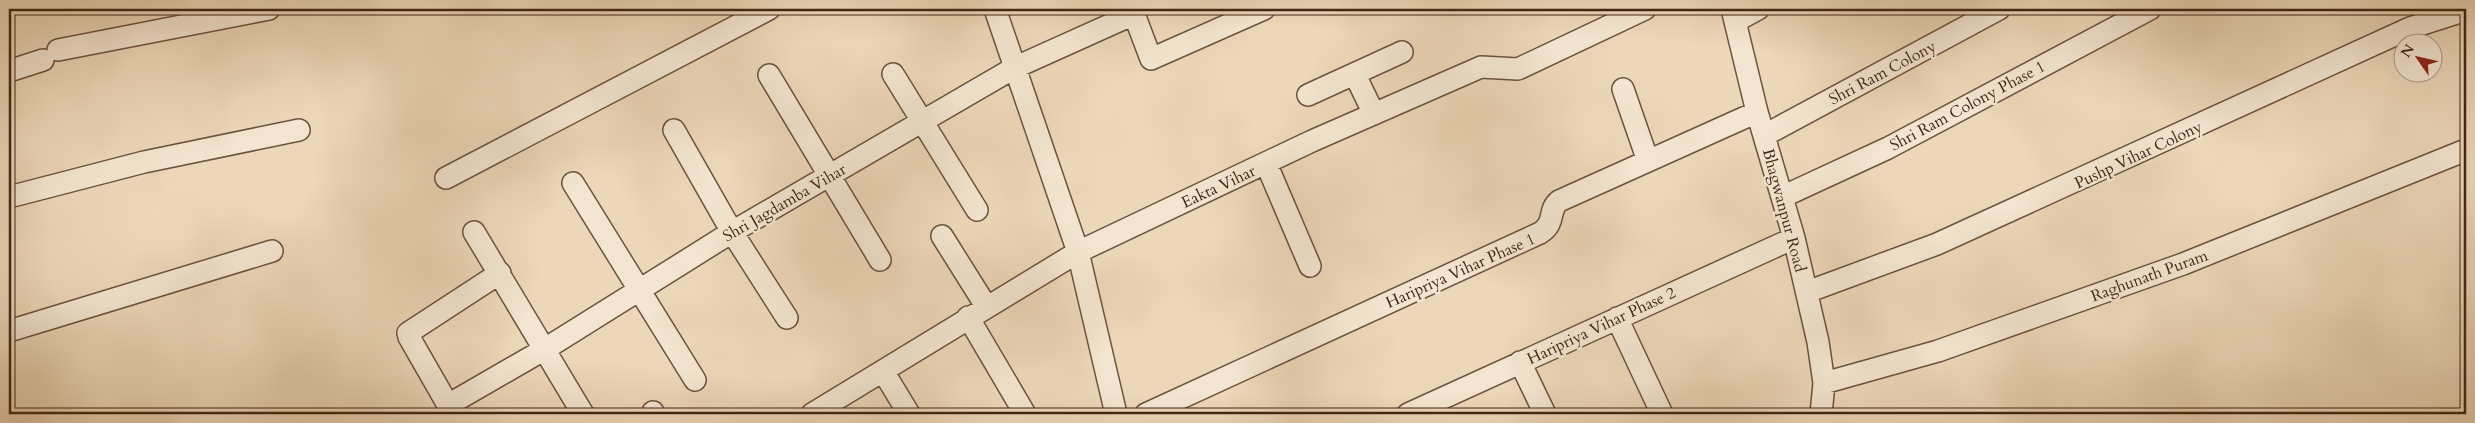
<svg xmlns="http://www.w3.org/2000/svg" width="2475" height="423" font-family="Cardo,serif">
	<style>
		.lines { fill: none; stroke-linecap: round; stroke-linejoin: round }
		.minor-casing { stroke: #6c523f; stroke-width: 24 }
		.minor { stroke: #f3e5d1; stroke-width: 21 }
		.labels { text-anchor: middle; stroke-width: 5; stroke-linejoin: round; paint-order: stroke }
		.street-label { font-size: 16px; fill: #422517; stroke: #f3e5d1 }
	</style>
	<rect width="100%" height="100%" fill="#ecd7b8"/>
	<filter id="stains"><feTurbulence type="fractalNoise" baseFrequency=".004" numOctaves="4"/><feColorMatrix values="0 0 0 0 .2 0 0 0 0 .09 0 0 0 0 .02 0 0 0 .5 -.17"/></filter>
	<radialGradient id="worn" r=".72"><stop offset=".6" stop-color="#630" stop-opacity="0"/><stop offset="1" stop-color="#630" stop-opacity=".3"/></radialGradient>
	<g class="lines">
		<defs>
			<path id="minor" d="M995,9l83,243 38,162
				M1732,9l25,103 37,126 24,104 6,41 -3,31
				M1134,14l17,45 113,-50
				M1736,21l22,-12
				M58,50l211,-41
				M9,71l34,-11
				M893,74l84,136
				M769,75l111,185
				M1355,75l19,39
				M1623,89l25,72
				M1308,95l94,-43
				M674,130l58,102 55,86
				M1765,135l234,-126
				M1266,163l44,103
				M446,178l323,-169
				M573,183l122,197
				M9,197l135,-35 155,-32
				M1782,197l106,-49 262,-139
				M474,232l109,182
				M942,236l44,70
				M1807,292l130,-48 473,-216 56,-18
				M968,317l57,97
				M1617,318l45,96
				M9,331l263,-80
				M1520,362l25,52
				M883,371l26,43
				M1824,383l114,-32 245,-87 283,-114
				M448,405l-39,-68 -1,-4 92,-60
				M653,412l1,2
				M454,414l-6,-9 97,-56 187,-117 282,-164 120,-54 -2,-5
				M812,414l266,-162 234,-111 169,-74 37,2 127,-60
				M1146,414l394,-181c17,-11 7,-22 19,-32l198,-89
				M1408,414l386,-176"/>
		</defs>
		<use href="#minor" class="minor-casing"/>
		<use href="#minor" class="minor"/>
	</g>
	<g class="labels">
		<g class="street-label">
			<text transform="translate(1882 72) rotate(-28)" y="6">Shri Ram Colony</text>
			<text transform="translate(1967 105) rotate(-28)" y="6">Shri Ram Colony Phase 1</text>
			<text transform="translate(2138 154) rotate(-25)" y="6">Pushp Vihar Colony</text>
			<text transform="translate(1218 186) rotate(-25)" y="6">Eakta Vihar</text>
			<text transform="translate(784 202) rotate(-30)" y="6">Shri Jagdamba Vihar</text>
			<text transform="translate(1785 210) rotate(75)" y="6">Bhagwanpur Road</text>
			<text transform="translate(1460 270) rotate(-24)" y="6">Haripriya Vihar Phase 1</text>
			<text transform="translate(2149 275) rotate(-20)" y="6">Raghunath Puram</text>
			<text transform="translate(1601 325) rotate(-25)" y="6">Haripriya Vihar Phase 2</text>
		</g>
	</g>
	<rect width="2475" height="423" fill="none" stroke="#ecd7b8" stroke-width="30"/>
	<rect x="10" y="10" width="2455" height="403" fill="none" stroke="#422517" stroke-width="2.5"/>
	<rect x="15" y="15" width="2445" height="393" fill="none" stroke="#422517"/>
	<g transform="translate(2418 58) rotate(304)"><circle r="24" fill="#f3e5d1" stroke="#ac9887"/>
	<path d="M0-4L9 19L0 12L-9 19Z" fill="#8f2418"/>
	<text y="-8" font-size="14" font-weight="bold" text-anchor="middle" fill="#422517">N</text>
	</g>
	<rect width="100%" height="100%" filter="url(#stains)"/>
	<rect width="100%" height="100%" fill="url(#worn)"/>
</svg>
